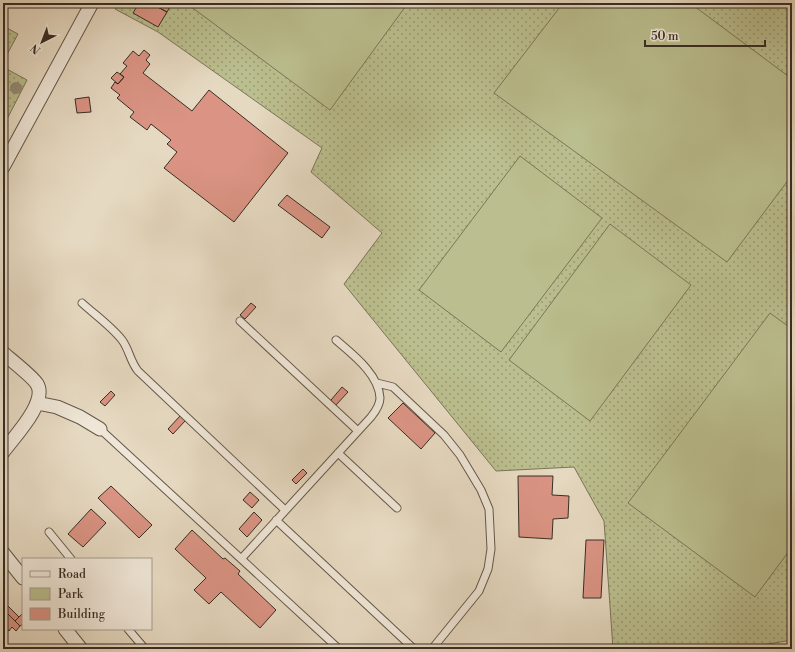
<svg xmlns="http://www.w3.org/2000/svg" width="795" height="652" font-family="'Libre Bodoni',serif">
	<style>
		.grass { fill: url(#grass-dots); stroke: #7a7659 }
		.green { fill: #bbbe8e; stroke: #7a7659 }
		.building { fill: #db9484; stroke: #382d24 }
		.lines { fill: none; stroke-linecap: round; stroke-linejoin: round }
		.lane-casing { stroke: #64584b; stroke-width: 9 }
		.street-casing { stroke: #64584b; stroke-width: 15 }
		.lane { stroke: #efe6d7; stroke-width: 7 }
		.street { stroke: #efe6d7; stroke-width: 13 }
		.rail { stroke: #382d24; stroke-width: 3; stroke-dasharray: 7 7; stroke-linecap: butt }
		.tree { fill: #958a76 }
	</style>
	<defs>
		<pattern id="grass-dots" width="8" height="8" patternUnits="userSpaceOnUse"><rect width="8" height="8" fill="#bbbe8e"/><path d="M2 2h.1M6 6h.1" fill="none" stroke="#999b74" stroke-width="1.8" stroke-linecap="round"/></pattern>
	</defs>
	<rect width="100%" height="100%" fill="#e6d9c1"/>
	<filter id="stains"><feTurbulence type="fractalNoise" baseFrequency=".005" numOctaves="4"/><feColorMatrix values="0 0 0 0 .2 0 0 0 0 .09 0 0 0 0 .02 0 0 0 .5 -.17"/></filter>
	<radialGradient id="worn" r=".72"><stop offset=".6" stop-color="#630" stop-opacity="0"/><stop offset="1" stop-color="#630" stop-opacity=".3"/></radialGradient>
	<path class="grass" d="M119,3h673v637l-53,9h-126l-9,-128 -30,-54 -78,4 -152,-187 38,-51 -71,-61 11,-24 -164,-116 -43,-23z
		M3,26l15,8 -15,28z
		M3,67l24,13 -24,47z"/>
	<path class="green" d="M186,3h222l-78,107z
		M563,3h127l102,76v96l-65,87 -233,-169z
		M520,156l82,62 -101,134 -82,-62z
		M610,224l81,61 -101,136 -81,-61z
		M770,313l22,16v218l-37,50 -127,-94z"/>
	<path class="building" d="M139,3h16l-1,2 13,7 -9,15 -25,-14z
		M155,3h17l-5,9 -13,-7z
		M144,50l6,5 -4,5 4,4 -7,9 49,38 17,-21 79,63 -54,69 -70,-54 13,-16 -10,-8 4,-4 -20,-16 -4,6 -17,-13 4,-5 -17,-14 3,-3 -9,-7 4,-6 3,2 6,-7 -4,-3 7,-8 -4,-3 10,-12 6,5z
		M117,72l7,5 -6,7 -7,-6z
		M89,97l2,15 -14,1 -2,-14z
		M287,195l43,32 -8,11 -44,-33z
		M251,303l5,4 -11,12 -5,-4z
		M342,387l6,5 -12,13 -5,-5z
		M111,391l4,4 -10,11 -5,-4z
		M403,403l32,30 -14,16 -33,-31z
		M180,416l5,5 -12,13 -5,-5z
		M303,469l4,4 -11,11 -4,-4z
		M518,476h35l-1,19 17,1 -1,22 -15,1 -1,20 -33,-2z
		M111,486l41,39 -13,13 -41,-40z
		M250,492l9,8 -7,8 -9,-8z
		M91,509l15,14 -23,24 -15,-13z
		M254,512l8,8 -15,17 -8,-8z
		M192,530l31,29 2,-1 15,13 -2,3 38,36 -16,18 -39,-36 -12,12 -15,-14 12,-12 -31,-29z
		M586,540h18l-3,58h-18z
		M3,601l16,16 -4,4 -12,-12z
		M3,609l17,17 -4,5 -4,-4 -3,4 -6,-7z
		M23,613v11l-3,2 -5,-5z"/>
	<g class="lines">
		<defs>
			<path id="lane" d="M82,303c12,11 30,24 40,37 7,9 8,21 16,31l147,139
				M240,321l118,110
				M377,383l16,4 51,48 16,20 21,35 8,19 2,40 -3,20 -9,22 -47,58
				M100,429l239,220
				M338,453l59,55
				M276,520l138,129
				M49,532l22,27
				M241,559l130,-142c4,-5 9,-12 9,-19 -1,-24 -28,-44 -44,-58
				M128,629l17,20"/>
			<path id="street" d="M3,167l89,-164
				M3,353c7,6 30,24 34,31 11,18 -23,53 -34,68
				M37,403l20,4 23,10 20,12
				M3,553l20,25
				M65,629l16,20"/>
		</defs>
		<use href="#lane" class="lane-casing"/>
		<use href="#street" class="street-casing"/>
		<use href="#lane" class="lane"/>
		<use href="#street" class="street"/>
		<path class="rail" d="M776,649l16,-3"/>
	</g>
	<circle class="tree" cx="16" cy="88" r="6"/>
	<rect width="795" height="652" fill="none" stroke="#e6d9c1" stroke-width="16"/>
	<rect x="4" y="4" width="787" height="644" fill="none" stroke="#382d24" stroke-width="2"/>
	<rect x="8" y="8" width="779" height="636" fill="none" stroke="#382d24"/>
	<rect x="22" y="558" width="130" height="72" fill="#efe6d7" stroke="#a69c8f"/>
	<rect x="30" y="571" width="20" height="6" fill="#efe6d7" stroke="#a69c8f"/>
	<text x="58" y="578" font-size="12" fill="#382d24">Road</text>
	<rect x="30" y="588" width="20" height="12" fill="#bbbe8e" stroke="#a69c8f"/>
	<text x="58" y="598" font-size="12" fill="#382d24">Park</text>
	<rect x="30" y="608" width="20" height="12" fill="#db9484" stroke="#a69c8f"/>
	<text x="58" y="618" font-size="12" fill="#382d24">Building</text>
	<g transform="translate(42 42) rotate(222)" stroke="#efe6d7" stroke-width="3" paint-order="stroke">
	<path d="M0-3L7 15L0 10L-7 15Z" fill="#382d24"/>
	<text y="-6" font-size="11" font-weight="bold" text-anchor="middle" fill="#382d24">N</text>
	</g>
	<path d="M645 40v6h120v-6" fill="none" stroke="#382d24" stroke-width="2"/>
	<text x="651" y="40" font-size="12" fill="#382d24" stroke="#efe6d7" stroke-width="3" paint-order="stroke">50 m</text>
	<rect width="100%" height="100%" filter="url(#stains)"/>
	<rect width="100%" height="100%" fill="url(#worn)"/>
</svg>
